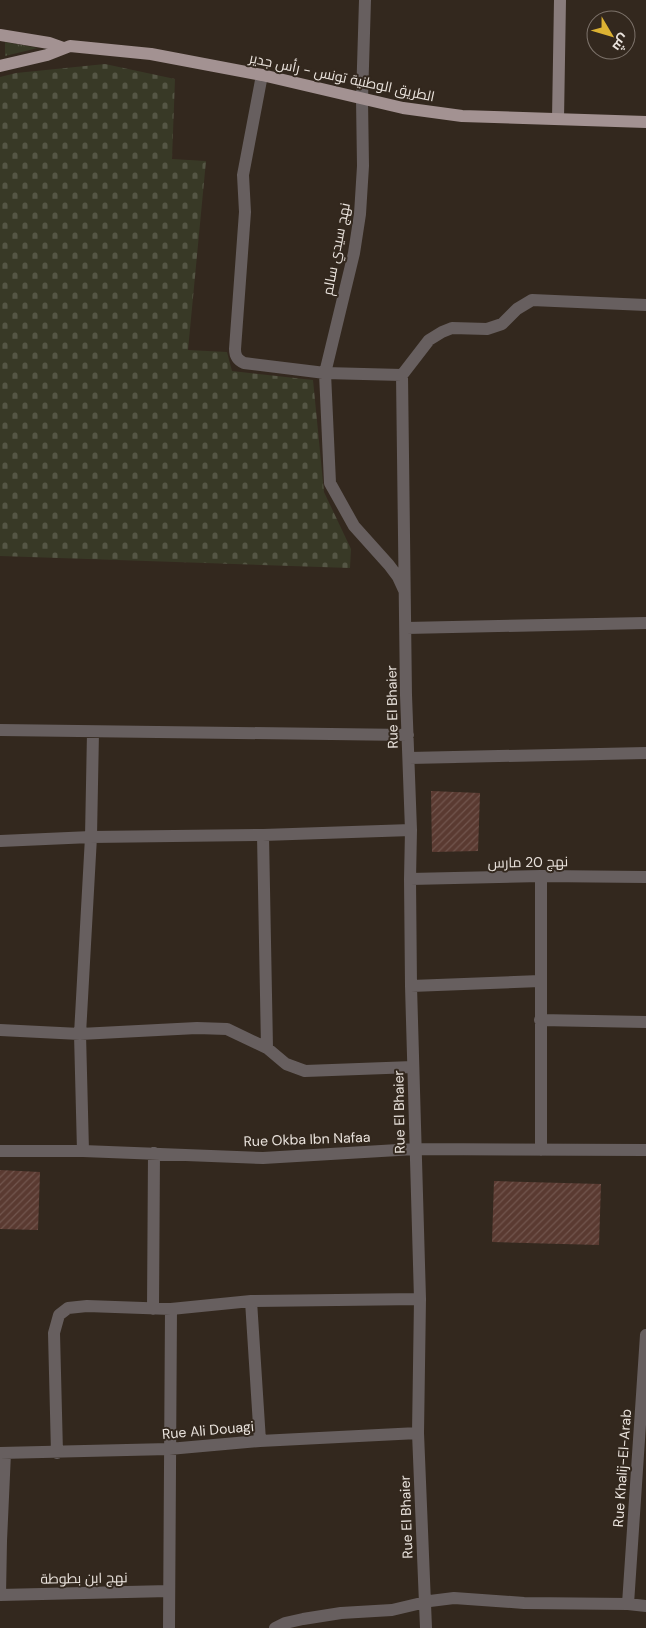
<svg xmlns="http://www.w3.org/2000/svg" width="646" height="1628" font-family="'DM Sans',Cairo,sans-serif">
	<style>
		.grass { fill: url(#grass-tufts) }
		.cemetery { fill: url(#cemetery-stones) }
		.building { fill: url(#building-hatch) }
		.lines { fill: none; stroke-linecap: round; stroke-linejoin: round }
		.minor { stroke: #675f5f; stroke-width: 12 }
		.secondary { stroke: #897c7c; stroke-width: 12 }
		.primary { stroke: #a39292; stroke-width: 12 }
		.labels { text-anchor: middle; stroke-width: 4; stroke-linejoin: round; paint-order: stroke }
		.street-label { font-size: 14px; fill: #ebe4de; stroke: #33281e }
	</style>
	<defs>
		<pattern id="grass-tufts" width="24" height="20" patternUnits="userSpaceOnUse" patternTransform="scale(1.25)"><rect width="24" height="20" fill="#383926"/><path d="M3 7l-1-3M5 7V3M7 7l1-3M15 17l-1-3M17 17v-4M19 17l1-3" fill="none" stroke="#555645"/></pattern>
		<pattern id="cemetery-stones" width="16" height="16" patternUnits="userSpaceOnUse" patternTransform="scale(1.25)"><rect width="16" height="16" fill="#383926"/><path d="M2 7V4a2 2 0 0 1 4 0v3zM10 15v-3a2 2 0 0 1 4 0v3z" fill="#555645"/></pattern>
		<pattern id="building-hatch" width="6" height="6" patternUnits="userSpaceOnUse" patternTransform="scale(1.25)"><rect width="6" height="6" fill="#5a3a31"/><path d="M-1 1l2-2M0 6l6-6M5 7l2-2" fill="none" stroke="#72564e"/></pattern>
	</defs>
	<rect width="100%" height="100%" fill="#33281e"/>
	<path class="grass" d="M5,42l33,6 -33,8z"/>
	<path class="cemetery" d="M105,64l70,15 -3,80 34,2 -18,189 39,2 5,19 81,9 11,112 27,57 -1,19 -350,-12v-479l16,-4z"/>
	<path class="building" d="M431,791l49,2 -2,58 -46,1z
		M0,1170l40,2 -2,58 -38,-1z
		M494,1181l107,3 -2,61 -107,-3z"/>
	<g class="lines">
		<path class="minor" d="M365,0l-3,99 1,67 -3,48 -6,39 -29,120 5,110 24,43 35,39 9,12 6,13
			M262,75l-19,100 2,37 -10,137c0,7 2,11 9,14l81,10 77,2 4,320 5,135 -1,49 1,107 9,313 -2,134 8,195
			M402,375l27,-35 13,-8 10,-4 35,1 15,-5 15,-15 15,-9 114,5
			M406,628l240,-5
			M0,730l408,5
			M93,732l-2,105 -11,197 117,-6 30,1 40,19 19,16 19,7 108,-4
			M409,758l237,-5
			M263,835l4,213
			M0,841l91,-4 172,-2 148,-5
			M410,879l131,-3 105,1
			M411,986l129,-5
			M540,1020l106,2
			M0,1030l80,4 3,117
			M541,1150v-274
			M0,1151h83l180,7 152,-9 231,1
			M251,1301l9,140
			M153,1309l1,-156
			M0,1453l169,-4 91,-8 158,-8
			M57,1453l-3,-120 5,-18 9,-7 19,-2 84,3 80,-8 169,-2
			M0,1595l169,-4
			M0,1595l1,-54 4,-88
			M628,1604l18,-269
			M169,1628l2,-319
			M275,1628l10,-5 18,-4 38,-6 51,-3 38,-9 24,-3 70,5 104,1 18,2"/>
		<path class="secondary" d="M558,119l2,-119"/>
		<path class="primary" d="M0,35l49,8 14,5
			M0,66l47,-11 23,-9 81,8 111,21 141,33 59,8 184,6"/>
	</g>
	<g class="labels">
		<g class="street-label">
			<text transform="translate(342 77) rotate(12)" y="5">الطريق الوطنية تونس - رأس جدير</text>
			<text transform="translate(336 249) rotate(-79)" y="5">نهج سيدي سالم</text>
			<text transform="translate(392 707) rotate(-91)" y="5">Rue El Bhaier</text>
			<text transform="translate(528 862) rotate(-1)" y="5">نهج 20 مارس</text>
			<text transform="translate(399 1112) rotate(-91)" y="5">Rue El Bhaier</text>
			<text transform="translate(307 1139) rotate(-2)" y="5">Rue Okba Ibn Nafaa</text>
			<text transform="translate(208 1430) rotate(-5)" y="5">Rue Ali Douagi</text>
			<text transform="translate(622 1468) rotate(-86)" y="5">Rue Khalij-El-Arab</text>
			<text transform="translate(406 1517) rotate(-92)" y="5">Rue El Bhaier</text>
			<text transform="translate(84 1578) rotate(-1)" y="5">نهج ابن بطوطة</text>
		</g>
	</g>
	<g transform="translate(611 35) rotate(128)"><circle r="24" fill="#33281e" stroke="#7d736b"/>
	<path d="M0-4L9 19L0 12L-9 19Z" fill="#dcb233"/>
	<text y="-8" font-size="14" font-weight="bold" text-anchor="middle" fill="#ebe4de">ش</text>
	</g>
</svg>
